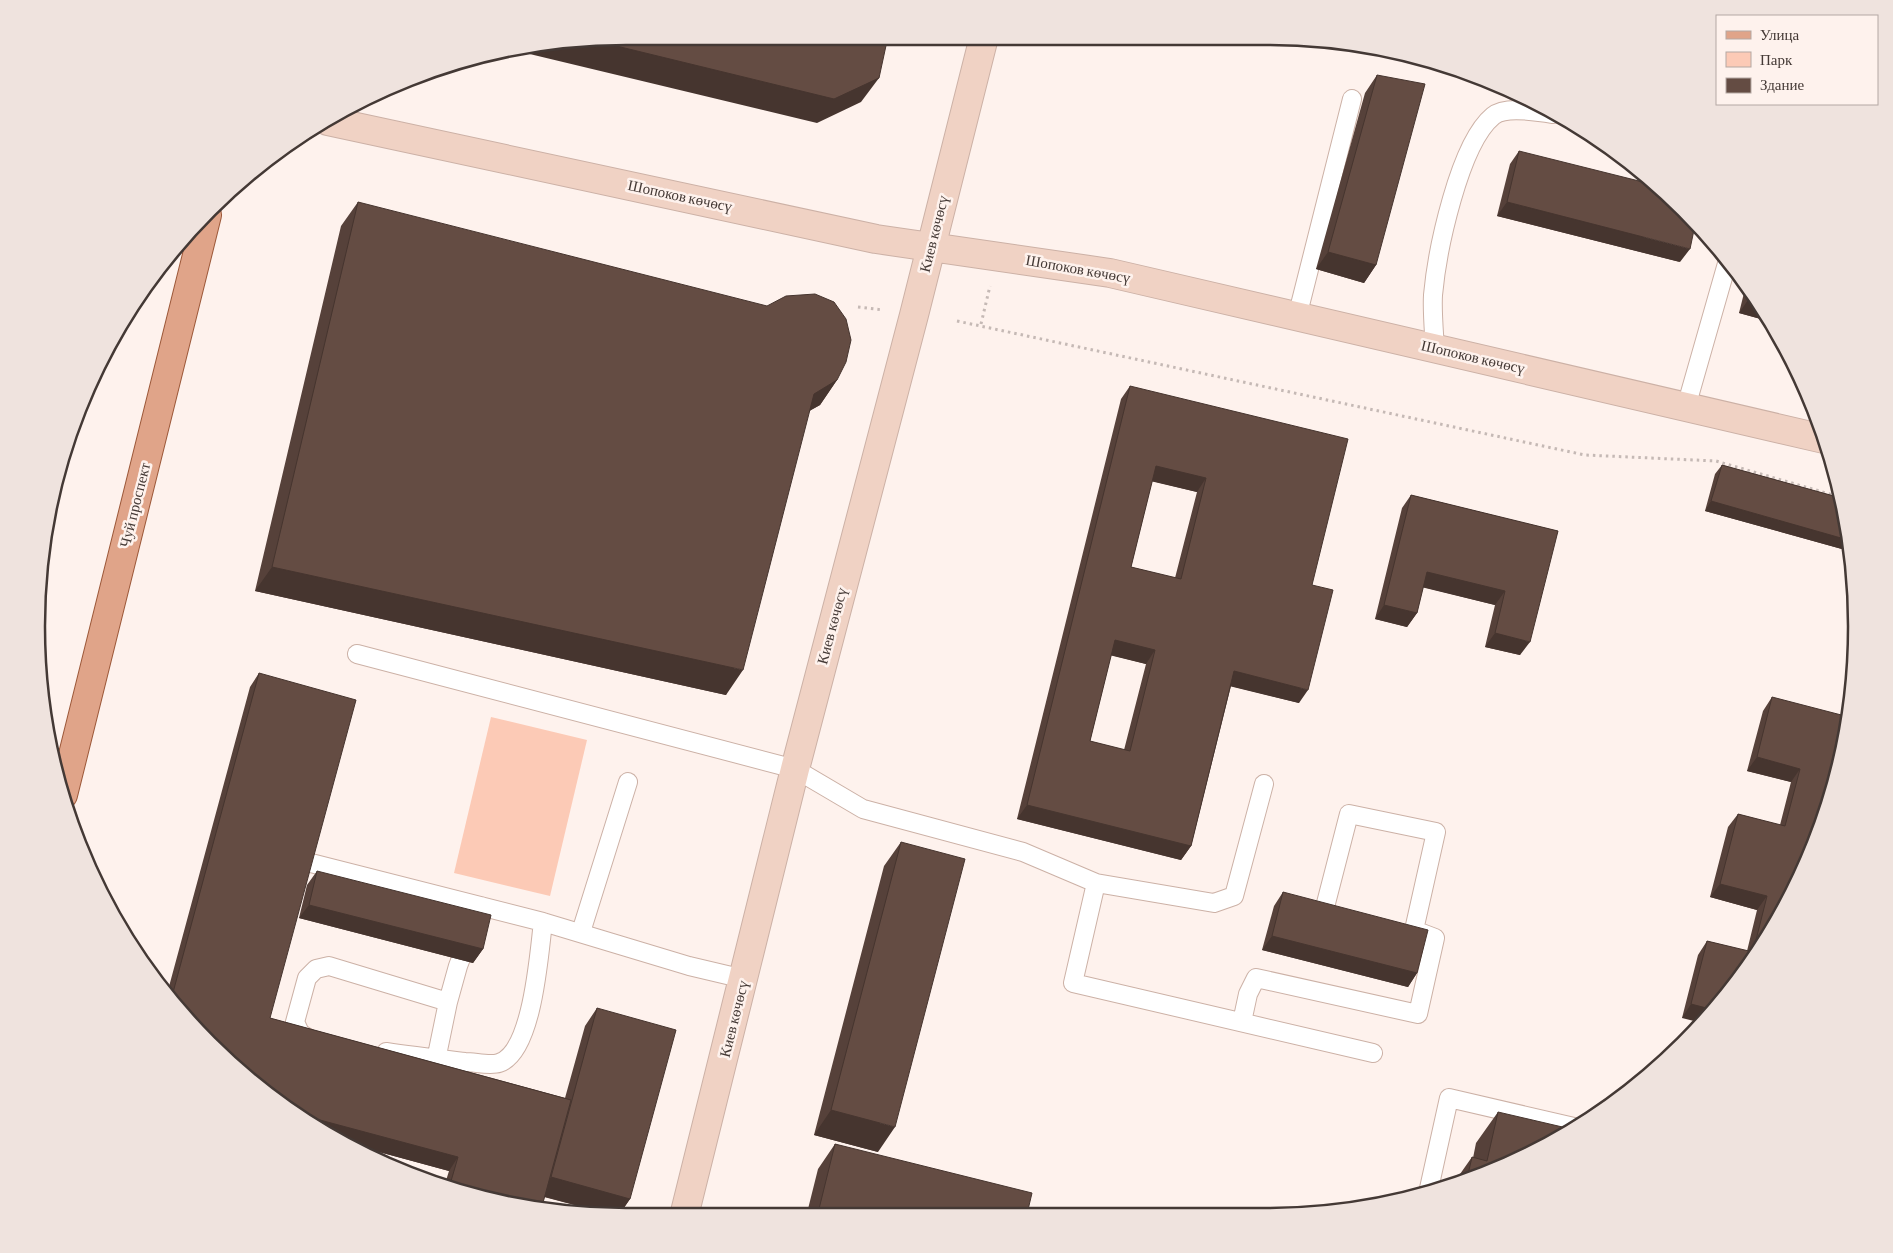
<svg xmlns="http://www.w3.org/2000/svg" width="1893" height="1253" font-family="'Crimson Pro',serif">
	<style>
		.green { fill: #fccab6 }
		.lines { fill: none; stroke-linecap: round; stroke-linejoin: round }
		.lane-casing { stroke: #ccb1a6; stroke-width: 20 }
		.secondary-casing { stroke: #ccb1a6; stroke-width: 30 }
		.primary-casing { stroke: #9c5839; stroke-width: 30 }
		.path { stroke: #c5b9b5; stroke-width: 3; stroke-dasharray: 2.5 4; stroke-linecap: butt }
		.lane { stroke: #fff; stroke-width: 18 }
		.secondary { stroke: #f0d2c4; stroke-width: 28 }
		.primary { stroke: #e0a489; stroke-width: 28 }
		.wall { fill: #56413a; fill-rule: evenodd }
		.shaded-wall { fill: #46352f }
		.building { fill: #644c43; stroke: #46352f; fill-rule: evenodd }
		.labels { text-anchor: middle; stroke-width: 5; stroke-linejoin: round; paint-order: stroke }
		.street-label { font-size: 15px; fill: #443935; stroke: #fef2ed }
		.rim { fill: none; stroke: #443935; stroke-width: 2.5 }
	</style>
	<rect width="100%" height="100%" fill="#fef2ed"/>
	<path class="green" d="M491,717l96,23 -37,156 -96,-23z"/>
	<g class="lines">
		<defs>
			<path id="lane" d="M1297,317l55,-218
				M1435,349c-1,-18 -3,-37 -2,-54 4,-44 26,-151 60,-179 13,-11 45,-4 60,-2
				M1686,407l42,-147
				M357,654l438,115 68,40 160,43 73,31 118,20 20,-7 30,-112
				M307,862l236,60 146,44 55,13
				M1096,883l-23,100 300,70
				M581,932l47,-150
				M1242,1022l6,-28 8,-16 162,36 17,-76 -21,-8 22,-98 -87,-18 -24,93
				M311,1040l-11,-7 -5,-11 12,-44 9,-9 13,-3 119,36 10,-36 23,-60
				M386,1052c26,4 53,7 79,10 10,0 25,4 34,1 34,-11 40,-110 44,-141
				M436,1060l12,-58
				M1428,1193l21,-95 125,29"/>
			<path id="secondary" d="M328,121l548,118 234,34 714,166
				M685,1212l110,-443 119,-454 69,-274"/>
			<path id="primary" d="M63,795l144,-580"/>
		</defs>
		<use href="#lane" class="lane-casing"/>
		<use href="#secondary" class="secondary-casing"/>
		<use href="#primary" class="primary-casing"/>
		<path class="path" d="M858,307l25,3
			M957,321l628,134 131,6 124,36
			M981,324l9,-38"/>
		<use href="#lane" class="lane"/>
		<use href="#secondary" class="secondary"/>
		<use href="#primary" class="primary"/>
	</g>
	<path class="wall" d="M1377,75l-1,190 -12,18 -48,-14 49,-176z
		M1519,151l161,111 -183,-46 13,-52z
		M358,202l479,178 -17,25 -11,6 -83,284 -471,-104 86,-365z
		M1746,285l22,36 -29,-8z
		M1130,386l182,199 -13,118 -68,-17 -40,160 -10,14 -164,-41 104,-420zM1152,481l45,11 -22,86 -44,-11zM1111,655l35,9 -22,86 -34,-9z
		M1722,465l119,33 8,53 -144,-40 10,-37z
		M1411,495l147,36 -38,124 -35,-8 10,-42 -72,-18 -6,26 -10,14 -32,-8 27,-111z
		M259,673l11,345 295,80 20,-72 12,-18 33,191 -9,13h-20l-57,-15 -3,13 -97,-23 5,-16 -103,-28 -109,-73 -54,-55 -16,-21 83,-307z
		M1772,697l56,95 -50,130 -68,94 -28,2 16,-63 9,-14 40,10 10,-41 -47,-13 18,-70 10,-13 42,11 11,-43 -44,-11 16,-60z
		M901,842l-23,310 -64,-17 70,-269z
		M317,871l166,78 -10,14 -174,-45 8,-33z
		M1283,892l134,81 -9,14 -146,-37 12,-44z
		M1498,1112l29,44 -74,28 19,-27 1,1 3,-15z
		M835,1144l192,70 -220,-1 11,-44z"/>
	<path class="shaded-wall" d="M549,41h47l283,37 -18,24 -44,21 -304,-73z
		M1507,202l183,47 -10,13 -183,-46z
		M1328,252l48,13 -12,18 -48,-14z
		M1748,300l8,2 12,19 -29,-8z
		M837,380l-17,25 -23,13 17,-24z
		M1156,466l50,12 -9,14 -51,-12z
		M1711,501l137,39 1,11 -144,-40z
		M272,567l471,103 -17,25 -471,-104z
		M1427,572l78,19 -10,14 -78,-19z
		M1384,605l33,8 -10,14 -32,-8z
		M1495,633l35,9 -10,13 -35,-8z
		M1115,640l40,10 -9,14 -41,-10z
		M1234,671l74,19 -9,13 -74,-18z
		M1757,757l43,12 -9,13 -44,-11z
		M1832,777l2,1 -3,15 -9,-2z
		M1027,805l164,41 -10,14 -164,-41z
		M1720,884l47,12 -10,14 -47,-13z
		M309,905l174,44 -10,14 -174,-45z
		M1272,936l145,37 -9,14 -146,-37z
		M1691,1004l23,6 -4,6 -8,7 -20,-5z
		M831,1110l64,17 -17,25 -64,-17z
		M305,1116l153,41 -9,14 -103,-28z
		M551,1177l79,22 -9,13h-20l-63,-17z"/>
	<path class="building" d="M596,41h291l-8,37 -45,21z
		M1377,75l48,9 -49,181 -48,-13z
		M1519,151l140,35 36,39 -5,24 -183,-47z
		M358,202l409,104 19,-10 29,-2 19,8 12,17 5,21 -5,22 -9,18 -23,14 -71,276 -471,-103z
		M1750,292l6,10 -8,-2z
		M1130,386l218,53 -36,146 21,5 -25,100 -74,-19 -43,175 -164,-41zM1156,466l50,12 -25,101 -50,-12zM1115,640l40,10 -25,101 -40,-10z
		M1722,465l119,33 7,42 -137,-39z
		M1411,495l147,36 -28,111 -35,-9 10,-42 -78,-19 -10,41 -33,-8z
		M259,673l97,27 -86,318 301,82 -30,110 -92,-22 9,-31 -153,-41 -68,-46 -54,-55 -12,-15z
		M1772,697l77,20 -15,61 -2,-1 -15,57 -39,88 -64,88 -23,-6 16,-63 46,11 14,-56 -47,-12 18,-70 47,12 15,-57 -43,-12z
		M901,842l64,17 -70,268 -64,-17z
		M317,871l174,44 -8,34 -174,-44z
		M1283,892l145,38 -11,43 -145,-37z
		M597,1008l79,22 -46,169 -79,-22z
		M1498,1112l73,17 -44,27 -60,23 5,-22 15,4z
		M835,1144l197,49 -5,21 -209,-1z"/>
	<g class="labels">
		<g class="street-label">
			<text transform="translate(680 196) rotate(12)" y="5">Шопоков көчөсү</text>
			<text transform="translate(934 234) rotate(-76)" y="5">Киев көчөсү</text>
			<text transform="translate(1078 269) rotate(10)" y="5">Шопоков көчөсү</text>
			<text transform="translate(1473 357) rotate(13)" y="5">Шопоков көчөсү</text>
			<text transform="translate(135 505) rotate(-76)" y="5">Чуй проспект</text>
			<text transform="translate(832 626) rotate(-75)" y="5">Киев көчөсү</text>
			<text transform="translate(734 1019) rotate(-76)" y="5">Киев көчөсү</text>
		</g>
	</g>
	<path d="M0 0H1893V1253H0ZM626 45H1267A581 581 0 0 1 1848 626V627A581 581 0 0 1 1267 1208H626A581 581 0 0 1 45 627V626A581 581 0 0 1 626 45Z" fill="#efe3de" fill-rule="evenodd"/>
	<path class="rim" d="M626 45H1267A581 581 0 0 1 1848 626V627A581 581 0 0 1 1267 1208H626A581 581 0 0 1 45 627V626A581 581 0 0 1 626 45Z"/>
	<rect x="1716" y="15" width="162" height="90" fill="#fef2ed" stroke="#b4a8a3"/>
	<rect x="1726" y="31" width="25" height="8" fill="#e0a489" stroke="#b4a8a3"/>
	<text x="1760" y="40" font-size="15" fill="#443935">Улица</text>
	<rect x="1726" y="52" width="25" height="15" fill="#fccab6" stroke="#b4a8a3"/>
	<text x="1760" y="65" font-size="15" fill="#443935">Парк</text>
	<rect x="1726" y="78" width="25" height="15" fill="#644c43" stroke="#b4a8a3"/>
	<text x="1760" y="90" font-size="15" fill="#443935">Здание</text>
</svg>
